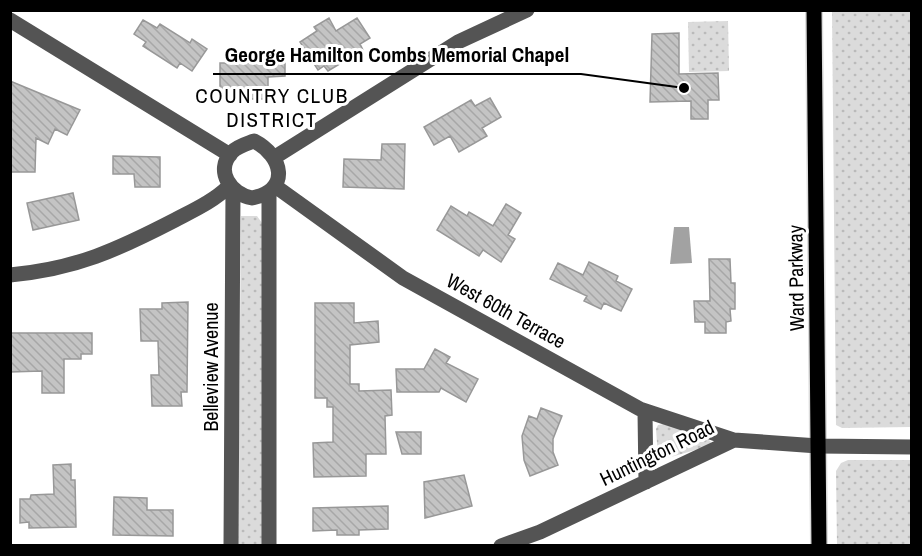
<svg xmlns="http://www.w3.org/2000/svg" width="922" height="556" font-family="'Archivo Narrow',sans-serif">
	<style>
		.green { fill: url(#green-dots) }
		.water { fill: #a2a2a2 }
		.building { fill: url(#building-back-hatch); stroke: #989898; stroke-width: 1.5 }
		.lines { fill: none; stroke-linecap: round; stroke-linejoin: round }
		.major-casing { stroke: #dbdbdb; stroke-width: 18 }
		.minor { stroke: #545454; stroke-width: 15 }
		.major { stroke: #000; stroke-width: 15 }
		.labels { text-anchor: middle; stroke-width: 6; stroke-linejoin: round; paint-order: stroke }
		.street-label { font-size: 20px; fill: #000; stroke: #fff }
		.neighbourhood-label { font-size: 21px; letter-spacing: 1.5px; fill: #000; stroke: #fff }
		.leader { fill: none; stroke: #000; stroke-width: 2 }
		.callout-dot { fill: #000; stroke: #fff; stroke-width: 2 }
		.callout-label { font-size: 21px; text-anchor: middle; font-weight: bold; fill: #000; stroke: #fff; stroke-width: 6; stroke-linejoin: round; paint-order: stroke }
	</style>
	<defs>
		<pattern id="green-dots" width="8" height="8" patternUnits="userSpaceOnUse" patternTransform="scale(1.5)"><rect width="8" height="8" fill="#dbdbdb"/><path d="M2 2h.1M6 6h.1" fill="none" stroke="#bababa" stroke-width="1.8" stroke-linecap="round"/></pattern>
		<pattern id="building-back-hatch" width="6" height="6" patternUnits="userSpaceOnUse" patternTransform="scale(1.5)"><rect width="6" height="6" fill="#c4c4c4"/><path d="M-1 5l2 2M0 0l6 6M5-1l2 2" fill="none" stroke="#a7a7a7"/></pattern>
	</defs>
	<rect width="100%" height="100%" fill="#fff"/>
	<path class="green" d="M832,11h79v416l-69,1 -6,-3z
		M728,21l1,50 -40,1 -1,-50z
		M241,216h16l5,7v322l-24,1z
		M664,424l43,14 4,4 -2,4 -45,13 -6,-2 -2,-28 2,-4z
		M848,460h63v85h-74l-1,-74 5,-8z"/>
	<path class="water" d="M674,227h15l3,36 -22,1z"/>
	<path class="building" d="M329,18l7,13 21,-13 13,20 -10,6 3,6 -35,21 -4,-5 -6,4 -18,-28 17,-11 -3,-4z
		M143,20l14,8 3,-4 30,19 2,-4 15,10 -15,22 -12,-8 -3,5 -34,-22 3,-4 -12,-8z
		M679,33v41l39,-1 1,27h-11v19h-17v-18l-41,1 2,-68z
		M285,55v21l-17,1v22h-48v-36h43v-7z
		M10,81l70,29 -13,25 -12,-6 -7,15 -12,-6 -1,34h-25z
		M490,98l11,19 -19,11 5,8 -28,16 -9,-16 -16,9 -10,-18 47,-27 4,6z
		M382,144h23l-1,45 -61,-2 1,-28 37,1z
		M113,156l47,1v30h-25l-1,-13h-21z
		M73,193l6,27 -46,10 -6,-27z
		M506,204l15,9 -13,22 7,4 -14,23 -18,-12 -4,6 -42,-26 14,-24 16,10 2,-4 24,14z
		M709,259h21l1,24h4v26h-5l1,12 -5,1v11h-21v-11h-10l-1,-21h16z
		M589,262l29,14 -2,5 16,8 -11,22 -17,-8 -3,6 -17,-8 3,-5 -37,-17 8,-16 25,12z
		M188,302l-1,90h-6l1,14h-30l-1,-31h8l-1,-34h-17l-1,-32h22v-6z
		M315,303h39v20l24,-2 1,21 -29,3v39h9v7l32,-1 1,25 -7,1 1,38h-20v22l-52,1 -1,-34 20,-1v-35h-6v-9h-12z
		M10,333h82v21h-11v5h-17v34h-22v-22l-32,1z
		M435,349l15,8 -4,6 32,16 -12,23 -25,-14 -2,4h-42l-1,-23h28z
		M541,408l21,8 -9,23v13l5,13 -28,11 -6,-16 -2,-24 7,-20 8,3z
		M396,432h25v22h-19z
		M71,464v16h4l1,47 -47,1v-6l-9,1v-24h10l1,-4 23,-1 -1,-29z
		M464,475l8,31 -47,12 -1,-36z
		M114,497l33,1v12h26v26l-60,-1z
		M388,506v23l-29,1v5h-22v-5l-24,1v-23z"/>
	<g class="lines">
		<defs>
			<path id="major" d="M814,10l5,536"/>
		</defs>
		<use href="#major" class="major-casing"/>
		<path class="minor" d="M10,20l220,135
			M254,141c29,15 37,49 -2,57 -21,-4 -38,-27 -20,-46 6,-6 14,-8 22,-11z
			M275,157l183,-115 69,-32
			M275,186l128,92 237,131 94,31
			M10,275c66,-6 107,-25 165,-55 19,-10 39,-19 54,-34
			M645,412l1,70
			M231,546l2,-356
			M269,546v-354
			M501,546l39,-14 194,-92 84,6 94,1"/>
		<use href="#major" class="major"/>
	</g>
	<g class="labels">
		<g class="street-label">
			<text transform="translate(796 278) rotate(-91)" y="7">Ward Parkway</text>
			<text transform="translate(506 311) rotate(29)" y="7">West 60th Terrace</text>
			<text transform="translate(211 367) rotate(-90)" y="7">Belleview Avenue</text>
			<text transform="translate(657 453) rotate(-26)" y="7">Huntington Road</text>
		</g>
		<g class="neighbourhood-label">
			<text x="272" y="103">COUNTRY CLUB<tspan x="272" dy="24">DISTRICT</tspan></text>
		</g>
	</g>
	<path class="leader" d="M684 88L581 74H213"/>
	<circle class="callout-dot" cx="684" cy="88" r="6"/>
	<g class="callout-label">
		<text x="397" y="62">George Hamilton Combs Memorial Chapel</text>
	</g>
	<rect width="922" height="556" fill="none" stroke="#000000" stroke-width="24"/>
</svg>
